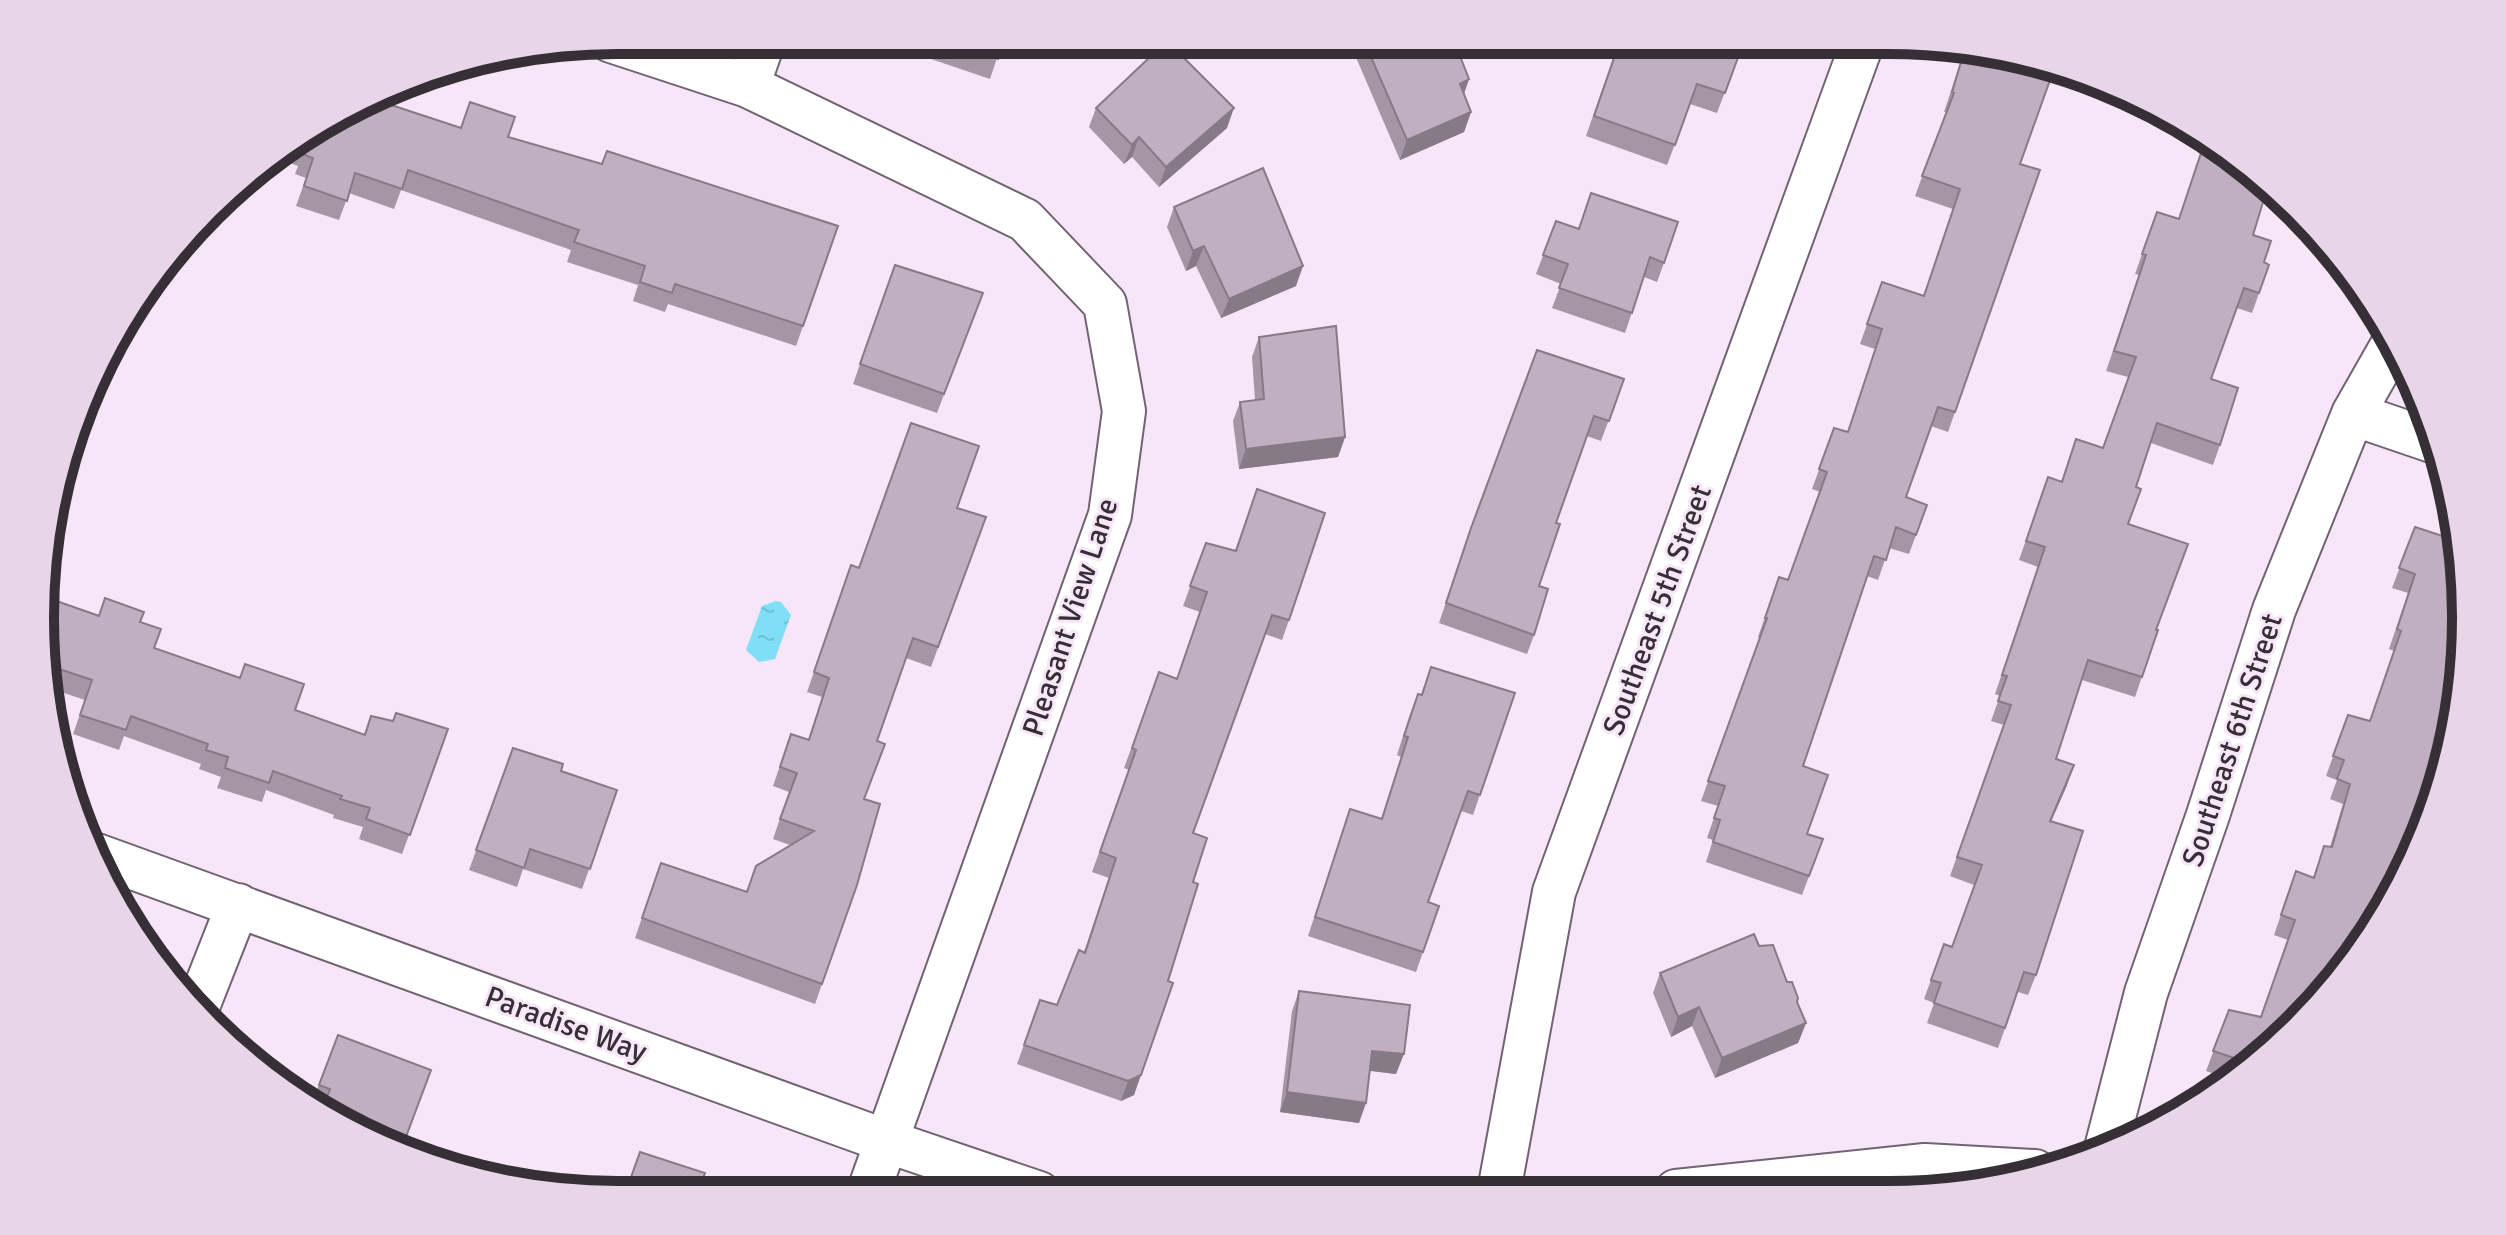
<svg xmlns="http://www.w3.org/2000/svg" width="2506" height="1235" font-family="Signika,sans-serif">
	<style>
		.water { fill: url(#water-ripples) }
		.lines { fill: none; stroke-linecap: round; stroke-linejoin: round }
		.street-casing { stroke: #726373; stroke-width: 46 }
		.street { stroke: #fff; stroke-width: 42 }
		.wall { fill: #a596a6 }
		.shaded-wall { fill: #867a87 }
		.building { fill: #c0afc1; stroke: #867a87; stroke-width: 2 }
		.labels { text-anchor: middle; stroke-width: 6; stroke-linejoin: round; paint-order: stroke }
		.street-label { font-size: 30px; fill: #362f36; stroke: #f7e5f8 }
		.rim { fill: none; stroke: #362f36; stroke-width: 10 }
	</style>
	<defs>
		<pattern id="water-ripples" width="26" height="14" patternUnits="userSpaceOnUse" patternTransform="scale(2)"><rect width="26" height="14" fill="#80dff7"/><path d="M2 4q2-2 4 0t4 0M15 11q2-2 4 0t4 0" fill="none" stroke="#6fc0d4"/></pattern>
	</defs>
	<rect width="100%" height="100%" fill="#f7e5f8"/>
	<path class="water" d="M776,601l5,1 10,13 -16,44 -16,3 -13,-12 16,-44z"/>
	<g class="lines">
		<defs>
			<path id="street" d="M611,41l137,45 277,134 80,84 19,107 -14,104 -242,678
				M748,86l16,-46
				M2353,414l85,29
				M94,854l792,287 153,52
				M197,1009l41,-104
				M2105,1152l41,-159 62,-178 66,-205 79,-196 41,-72
				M1499,1191l55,-299 309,-851
				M1676,1191l249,-26 110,6"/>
		</defs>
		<use href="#street" class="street-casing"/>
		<use href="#street" class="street"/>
	</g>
	<path class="wall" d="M875,40h128l-13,39z
		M1349,41h105l15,38 -5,15 7,18 -7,20 -64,28z
		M1619,41h125l-27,72 -27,-9 -23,61 -81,-29z
		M1964,52l56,112 20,6 -92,262 -17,-6 -25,71 10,38 -7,19 -20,-6 -11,32 -11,-4 -64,190 4,68 16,5 -21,56 -96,-33 7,-22 -6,-2 11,-32 -17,-5 59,-163 -2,-1 21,-60 9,3 32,-88 -8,-3 22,-61 14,4 27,-83 -15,-5 22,-62 42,14 29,-87 -38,-13 31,-84h-2z
		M376,100l85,28 47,9 94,27 236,62 -42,120 -128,-42 -3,8 -32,-11 5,-16 -71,-23 4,-12 -170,-60 -7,19 -45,-16 -10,27 -43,-14 10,-28 -11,-4 3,-8 -26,-10z
		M1096,108l131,20 -68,59 -27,-30 -8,7 -35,-37z
		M2261,187l-8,48 11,27 5,3 -17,48 -15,-5 -26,71 9,66 -7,20 -62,-22 -15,44 -8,37 28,106h2l-23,67 -53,-17 -26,79 11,26 -16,36 -15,154 -8,20 -10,-3 -20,56 -71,-25 7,-20 -10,-4 20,-55 8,2 22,-61 -24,-9 54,-151 -13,-4 9,-25 -5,-2 43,-127 -19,-7 29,-83 13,5 15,-43 27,9 25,-71 -22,-6 33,-96 -4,-1 22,-62 21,6z
		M1591,193l73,70 -7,19 -13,-5 -19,56 -73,-25 9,-24 -25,-10 20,-53 22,8z
		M1174,207l122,79 -75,32 -25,-52 -10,5 -19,-44z
		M895,265l88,28 -46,120 -84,-29z
		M1259,337l86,100 -7,20 -99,12 -6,-48 7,-19 15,-2 -3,-43z
		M1537,350l87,29 -23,62 -14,-5 -31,87 -17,63 -5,49 -7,19 -88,-31 25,-75z
		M1257,489l32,131 -7,20 -17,-6 -72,199v49l-59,213 -13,6 -104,-37 23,-64 17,5 27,-53 25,-74 -17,-6 37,-102 -5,-2 35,-96 18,6 23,-66 -17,-6 23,-63 29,8z
		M957,508l29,9 -55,150 -25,-9 -29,83 -13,58 -7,86 -42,119 -180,-66 26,-75 86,29 43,-47 -17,-6 16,-47 -16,-6 18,-52 17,6 14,-43 -15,-5 44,-127 8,3z
		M2415,527l46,15 -138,456 -83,78 -7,4 -27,-9 23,-61 32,7 27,-77 -14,-5 22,-64 17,7 11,-32 6,1 13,-43 -13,-5 7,-19 -11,-4 22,-61 22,6 24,-70 -5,-2 19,-56 -16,-5z
		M48,598l51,17 6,-17 36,24 13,26 141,62 69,24 7,-18 22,5 55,8 -46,125 -43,-15 4,-12 -30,-9 1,-3 -68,-25 -4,12 -45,-14 4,-11 -22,-8 2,-5 -77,-28 -5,14 -46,-16 12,-34 -39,-13 2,-5 -3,-1z
		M1431,667l84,26 -42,122 -12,-4 -33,91 11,4 -23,66 -108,-36 42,-127 31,10 20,-62 -4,-2 13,-41 8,-20 3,1z
		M513,748l48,23 56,19 -35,99 -59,-20 -6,18 -48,-17z
		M1759,946l28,36 10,20 9,21 -8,20 -83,35 -23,-52 -21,11 -18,-44 7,-20z
		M1299,991l97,83 -26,-3 -11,52 -79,-11 12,-101z
		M338,1035l24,101 -49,-36z"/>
	<path class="shaded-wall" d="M1469,79l-7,20 -2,-15z
		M1234,108l-7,20 -68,59 7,-20z
		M1471,112l-7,20 -64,28 7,-20z
		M1139,137l-7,20 -8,7 8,-19z
		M1204,246l-8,20 -10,5 7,-20z
		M1303,266l-7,20 -75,32 8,-19z
		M1345,437l-7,20 -99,12 7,-20z
		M2074,765l-7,20 -24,55 7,-19z
		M1699,1007l-7,19 -21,11 7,-20z
		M1806,1023l-8,20 -83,35 7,-20z
		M1372,1051l32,3 -8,20 -31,-4z
		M1141,1075l-7,20 -13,6 7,-20z
		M1287,1092l79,11 -7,20 -79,-11z"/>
	<path class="building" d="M942,40h61l-5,19z
		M1167,41l67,67 -68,59 -27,-30 -7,8 -36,-37z
		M1364,41h90l15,38 -9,5 11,28 -64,28z
		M1620,41h124l-19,52 -28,-9 -22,61 -81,-29z
		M1981,50l57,10 17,6 -35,98 20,6 -85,242 -17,-5 -32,90 21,8 -11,30 -20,-8 -10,33 -12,-4 -71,210 25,9 -21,59 16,5 -14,37 -96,-34 7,-22 -6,-2 11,-32 -17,-5 59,-163h-2l14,-41 9,3 39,-108 -8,-3 15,-41 14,4 34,-103 -15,-5 15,-42 42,14 36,-107 -38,-13 32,-83 -2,-1 12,-40 15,4z
		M376,100l85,28 9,-26 45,15 -7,20 94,27 5,-13 231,75 -35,100 -128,-42 -3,9 -32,-11 5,-16 -71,-24 5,-12 -171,-60 -6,19 -47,-16 -8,28 -43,-15 9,-28 -11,-4 3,-8 -8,-3z
		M2206,138l34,21 23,22 -2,6 6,2 -14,46 18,6 -7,21 5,3 -10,28 -15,-5 -33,91 27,9 -18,57 -63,-22 -21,64 5,2 -13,35 60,20 -32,86h2l-16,47 -54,-17 -32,99 18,6 -24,56 33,10 -47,144 -12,-3 -19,56 -71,-25 7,-20 -10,-3 13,-36 8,3 30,-82 -25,-8 54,-152 -13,-4 9,-25 -5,-1 43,-128 -19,-6 22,-64 14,5 14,-43 27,9 33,-91 -22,-6 32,-96 -4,-1 15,-42 22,7z
		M1263,168l40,98 -74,33 -25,-53 -11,5 -19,-44z
		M1591,193l87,29 -14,41 -14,-6 -18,56 -73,-25 9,-24 -25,-9 13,-34 23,8z
		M895,265l88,28 -39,101 -84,-30z
		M1336,326l9,111 -99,12 -6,-47 24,-3 -5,-62z
		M1537,350l87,29 -15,42 -15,-5 -38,107 4,1 -21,62 9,3 -14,46 -88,-32 25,-75z
		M911,423l68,23 -22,62 29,9 -48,130 -25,-9 -36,103 8,3 -21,55 16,5 -23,81 -35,99 -180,-66 19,-55 86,29 9,-26 58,-35 -34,-12 17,-46 -17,-6 11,-33 18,6 20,-62 -15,-6 37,-107 8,3z
		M1257,489l68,24 -36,107 -17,-5 -79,218 14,5 -14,44 5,2 -30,97 5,2 -32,92 -13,6 -104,-36 16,-45 17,5 22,-55 6,3 31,-95 -16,-6 36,-102 -4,-2 27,-76 18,7 30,-87 -17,-6 16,-43 30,8z
		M2415,527l46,15 4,113 -19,112 -39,105 -84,126 -71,66 -39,-13 16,-41 32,7 34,-97 -14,-5 15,-44 18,7 10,-32 8,1 18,-63 -13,-5 7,-19 -11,-4 15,-41 22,6 31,-90 -4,-2 18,-55 -16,-6z
		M48,598l51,18 6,-18 39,14 -4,10 21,7 -7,19 86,30 5,-14 59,20 -9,26 70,25 6,-19 22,5 3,-8 52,16 -38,106 -44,-16 4,-11 -30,-9 2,-3 -69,-25 -4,12 -44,-15 3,-11 -22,-7 2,-6 -77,-28 -5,14 -46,-15 12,-35 -39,-13 2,-5 -9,-4z
		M1431,667l84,26 -35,102 -12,-4 -40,111 11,4 -16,46 -108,-35 35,-108 32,10 26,-82 -4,-1 14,-42 4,1z
		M513,748l50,16 -2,7 56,19 -27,79 -60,-20 -6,19 -48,-18z
		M1754,934l5,12 14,-1 14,37h5l6,16 -1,4 9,21 -84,35 -23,-51 -21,10 -18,-44z
		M1299,991l111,14 -6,49 -32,-3 -6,52 -79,-11z
		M338,1035l93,35 -30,80 -39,-14 -39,-28 7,-19 -11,-4z
		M640,1152l65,21 -8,20 -72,1z"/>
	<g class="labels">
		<g class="street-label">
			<text transform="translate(1657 610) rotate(-70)" y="10">Southeast 5th Street</text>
			<text transform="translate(1070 617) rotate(-72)" y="10">Pleasant View Lane</text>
			<text transform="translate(2232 740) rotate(-72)" y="10">Southeast 6th Street</text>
			<text transform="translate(566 1024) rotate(20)" y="10">Paradise Way</text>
		</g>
	</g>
	<path d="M0 0H2506V1235H0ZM617 54H1889A563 563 0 0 1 2452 617V618A563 563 0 0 1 1889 1181H617A563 563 0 0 1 54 618V617A563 563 0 0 1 617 54Z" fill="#e8d6e8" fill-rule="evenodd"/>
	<path class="rim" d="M617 54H1889A563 563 0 0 1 2452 617V618A563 563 0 0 1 1889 1181H617A563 563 0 0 1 54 618V617A563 563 0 0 1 617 54Z"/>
</svg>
